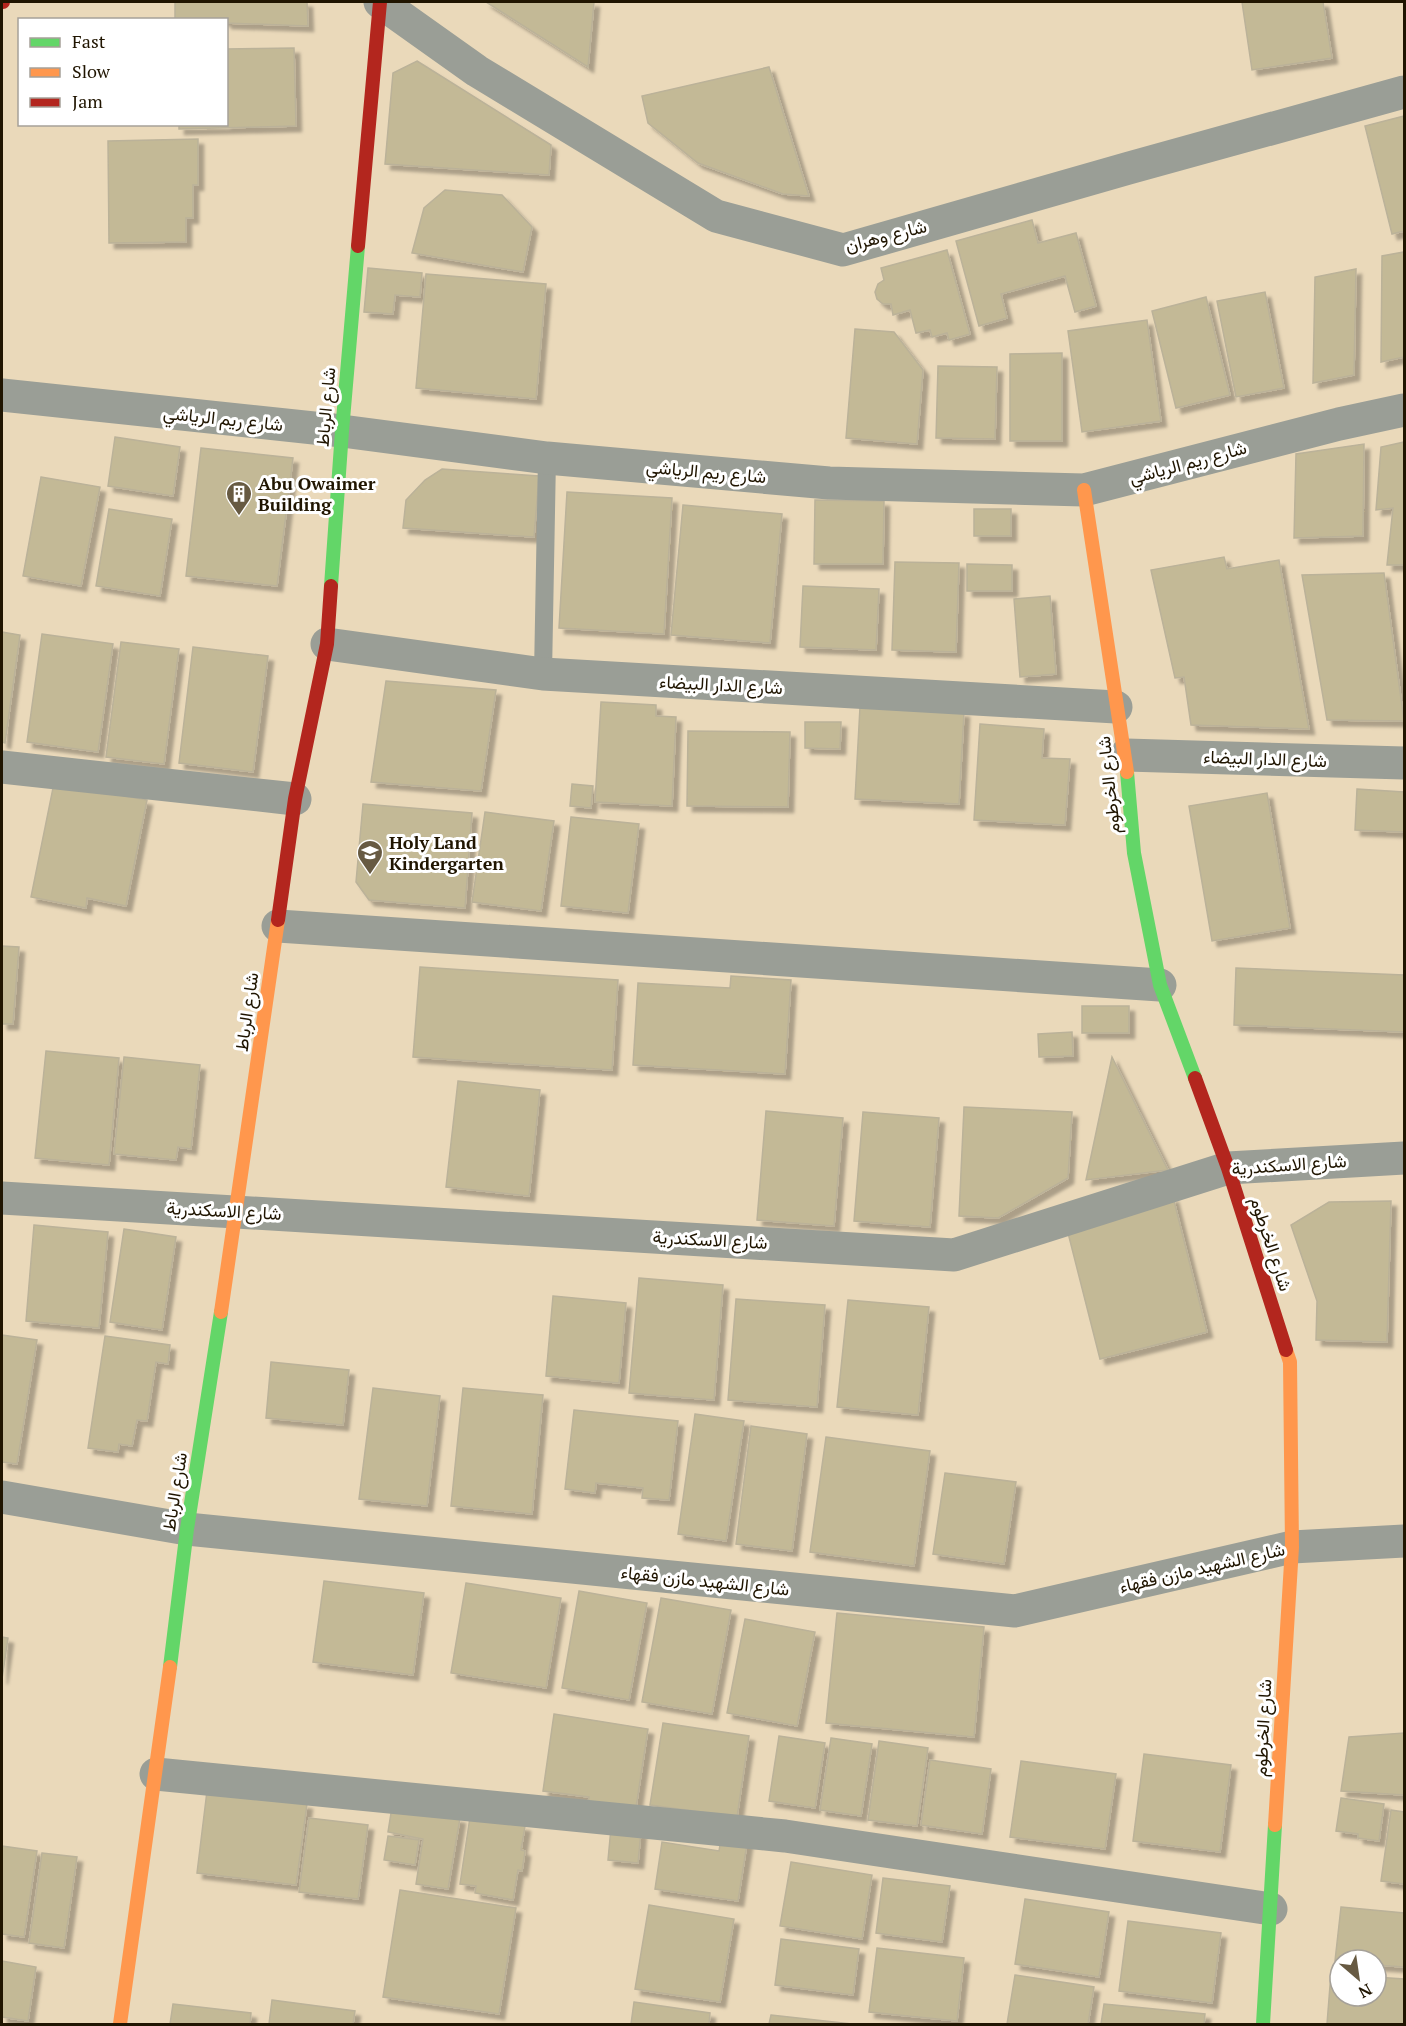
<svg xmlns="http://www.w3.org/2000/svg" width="1406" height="2026" font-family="'PT Serif',Vazirmatn,serif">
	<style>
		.building { fill: #c3b996; stroke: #bbb299; stroke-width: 1.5; filter: url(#shadow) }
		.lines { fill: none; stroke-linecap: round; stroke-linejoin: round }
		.lane { stroke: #9a9e96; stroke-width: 18 }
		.street { stroke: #9a9e96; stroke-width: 33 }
		.fast { stroke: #63d668; stroke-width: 14 }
		.slow { stroke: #ff974d; stroke-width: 14 }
		.jam { stroke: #b3261e; stroke-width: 14 }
		.labels { text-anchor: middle; stroke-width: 6; stroke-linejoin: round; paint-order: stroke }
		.street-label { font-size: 18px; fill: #201501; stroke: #fff }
		.poi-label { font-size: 18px; font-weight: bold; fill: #201501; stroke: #fff; text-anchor: start }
	</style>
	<defs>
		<filter id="shadow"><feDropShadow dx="5.5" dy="5.5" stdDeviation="1.5" flood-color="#0004"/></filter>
	</defs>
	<rect width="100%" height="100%" fill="#ead9ba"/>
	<path class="building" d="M175,2h132l1,24 -82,-3v-3h-51z
		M486,2h108l-6,65z
		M1242,2h81l9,56 -80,12z
		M294,48l2,78 -117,3v-5h47v-75z
		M417,61l134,84 -2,30 -164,-11 8,-91z
		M769,67l40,129 -26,-2 -85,-31 -50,-40 -6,-27z
		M1404,116v115l-12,3 -27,-108z
		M198,139v46h-5v33h-7v24l-77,1 -1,-102z
		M445,190l57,5 30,32 -9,45 -111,-19 12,-45z
		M1032,220l6,23 38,-10 20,73 -21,6 -10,-36 -64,18 6,24 -28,8 -23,-85z
		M947,250l23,84 -21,6 -2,-7 -15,4 -2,-7 -14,3 -6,-23 -17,5 -2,-11h-8l-6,-5 -2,-7 3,-8 6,-4 -3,-12z
		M1404,252v105l-23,5 1,-106z
		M368,268l54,5 -2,24 -25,-2 -2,19 -29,-2z
		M1356,269l-2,106 -41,8 2,-106z
		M426,274l120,10 -10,115 -120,-11z
		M1265,292l19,96 -48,9 -19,-96z
		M1206,297l24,98 -54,13 -24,-97z
		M1147,320l14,101 -79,11 -14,-101z
		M855,329l39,3 29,38 -6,74 -71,-6z
		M1062,353v88h-52v-87z
		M938,366l59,1 -2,72 -59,-1z
		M115,437l65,10 -7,49 -65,-10z
		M1404,442v123h-17l6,-57 -17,2 5,-63z
		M1364,444l-1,92 -69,2 2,-84z
		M201,448l92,10 -16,128 -91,-10z
		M442,469l97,7 -5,61 -131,-9 3,-28 19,-20z
		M41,477l59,10 -19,99 -58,-10z
		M567,492l105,6 -8,136 -105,-6z
		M815,500l69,1 -1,63h-69z
		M683,505l99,9 -12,129 -99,-8z
		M109,509l63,10 -12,77 -64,-10z
		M974,509h37v27h-37z
		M1224,557l3,12 52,-9 30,169 -118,-4 -7,-48 -9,1 -24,-108z
		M895,562l64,1 -3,89 -64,-2z
		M967,564l45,1v26h-45z
		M1384,573l20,148 -77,-1 -25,-145z
		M803,586l76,3 -3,61 -76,-3z
		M1050,596l6,78 -36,3 -6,-78z
		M2,632l18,3 -15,108 -3,-1z
		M42,634l71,10 -15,108 -71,-10z
		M121,642l58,7 -15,115 -58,-7z
		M193,647l75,9 -15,116 -74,-9z
		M386,681l110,9 -15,101 -110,-9z
		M601,702l55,3v11l20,1 -4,89 -77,-4z
		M860,707l104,5 -5,92 -104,-5z
		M805,722h36l-1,27 -35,-1z
		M980,724l64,5 -2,29 28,1 -5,66 -91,-5z
		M688,731l102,1 -2,75 -101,-1z
		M54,783l93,17 -21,106 -39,-8 -1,10 -55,-11z
		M572,784l21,2 -2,22 -21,-2z
		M1357,789l47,3v40l-49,-2z
		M1267,793l23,135 -78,13 -23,-135z
		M363,804l109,9 -7,95 -96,-8 -13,-18z
		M485,812l69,9 -13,90 -69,-9z
		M571,817l68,7 -11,89 -67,-7z
		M2,946l17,1 -6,77h-11z
		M420,967l198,13 -6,90 -199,-13z
		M1236,968l168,7v57l-170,-7z
		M731,976l60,4 -6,94 -152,-9 5,-82 92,5z
		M1082,1006h47v27h-47z
		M1072,1032l1,24 -34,1 -1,-23z
		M46,1051l73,7 -10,107 -74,-7z
		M124,1057l76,8 -9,84 -13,-2 -2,13 -62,-6z
		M1112,1057l56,113 -82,10z
		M458,1081l82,9 -11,106 -83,-9z
		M964,1107l108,5 -4,66 -70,40 -39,-2z
		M766,1111l77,7 -9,108 -77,-6z
		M863,1112l76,6 -9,109 -76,-6z
		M1173,1197l34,135 -107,27 -34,-134z
		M1391,1201l-4,141 -71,-2 1,-39 -26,-76 38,-23z
		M34,1225l74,7 -9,96 -73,-7z
		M124,1229l52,8 -14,93 -52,-8z
		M639,1278l84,7 -9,115 -85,-7z
		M553,1296l73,7 -7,80 -73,-7z
		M736,1299l89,6 -8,102 -89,-7z
		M848,1300l81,7 -11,108 -81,-8z
		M2,1335l35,5 -20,124 -15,-2z
		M105,1336l65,9 -2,19 -12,-2 -9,59 -10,-1 -5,26 -13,-2 -1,8 -30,-4z
		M271,1362l78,8 -6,55 -77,-7z
		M373,1388l67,8 -13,110 -68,-7z
		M463,1388l80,7 -11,119 -81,-8z
		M574,1410l104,11 -9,79 -27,-2 1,-10 -47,-5 -1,10 -30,-4z
		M695,1414l49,7 -18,120 -48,-7z
		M751,1426l56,8 -15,117 -56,-7z
		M826,1437l104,14 -16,115 -104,-14z
		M945,1473l71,9 -12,82 -71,-10z
		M324,1581l100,12 -11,82 -100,-13z
		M466,1583l95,15 -15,90 -95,-15z
		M579,1591l68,12 -18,97 -67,-12z
		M661,1598l70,12 -19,104 -70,-12z
		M837,1613l147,14 -10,110 -148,-14z
		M745,1619l70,13 -18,94 -70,-13z
		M2,1637l6,1 -6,41z
		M554,1714l94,15 -13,85 -47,-7 1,-10 -46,-6z
		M663,1723l86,13 -12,81 -87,-12z
		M1404,1733v62l-63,-4 8,-54z
		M779,1736l46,7 -10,65 -46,-7z
		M831,1738l41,6 -11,72 -41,-6z
		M879,1741l49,7 -11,78 -49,-6z
		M1144,1754l87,11 -11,87 -87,-11z
		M930,1760l61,9 -9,65 -61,-9z
		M1021,1761l95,13 -11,75 -95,-12z
		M207,1791l100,13 -11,81 -99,-12z
		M1341,1798l43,6 -5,37 -21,-3v-4l-22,-3z
		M392,1807l68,11 -12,71 -32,-5 7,-45 -35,-7z
		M1391,1810l13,2v72l-23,-3z
		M470,1817l55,9 -4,24 4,1 -3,20 -4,-1 -5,30 -38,-7 1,-7 -16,-2z
		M309,1818l59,7 -10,74 -59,-7z
		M611,1828l30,3 -3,32 -30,-3z
		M722,1833l26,4 -10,64 -83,-12 7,-47 57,9z
		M388,1836l31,4 -4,25 -31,-5z
		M2,1846l35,5 -13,86 -22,-3z
		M42,1853l35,4 -13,91 -35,-5z
		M791,1862l81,13 -10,64 -82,-13z
		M883,1878l67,8 -8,56 -66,-9z
		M400,1890l116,18 -17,106 -116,-17z
		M1025,1899l84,13 -10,65 -84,-13z
		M649,1905l85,14 -14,83 -85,-13z
		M1341,1907l63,6v54l-28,-2v-5l-41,1z
		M1128,1921l93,12 -9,70 -93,-12z
		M781,1939l78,10 -6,46 -78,-10z
		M877,1948l87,10 -7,63 -88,-9z
		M2,1961l34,6 -8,54 -26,-4z
		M1331,1973l9,1v22h36v-19l28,2v45h-77z
		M1015,1975l79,12 -6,37h-81z
		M272,2000l83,11 -2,13h-84z
		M634,2002l76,11 -1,11h-78z
		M173,2004l78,9 -1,11h-80z
		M1104,2004l101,10 -1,10h-103z
		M771,2015l81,9h-83z"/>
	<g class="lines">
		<path class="lane" d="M543,674l4,-216"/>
		<path class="street" d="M380,2l97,69 239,145 127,34 286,-82 275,-76
			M2,395l340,36 205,27 282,25 255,7 255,-66 65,-14
			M327,644l216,30 573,33
			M1126,755l278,8
			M2,767l293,32
			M278,926l882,59
			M2,1198l952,57 274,-87 176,-10
			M2,1497l185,32 828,82 277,-64 112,-6
			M156,1774l629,62 486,73"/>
		<path class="fast" d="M331,586l11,-155 16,-185
			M1127,772l7,81 26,132 35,93
			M170,1667l17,-138 34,-217
			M1263,2024l12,-199"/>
		<path class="slow" d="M1084,490l43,282
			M221,1312l57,-392
			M1275,1825l17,-278 -2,-185 -4,-12
			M120,2024l50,-357"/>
		<path class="jam" d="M2,2h1
			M358,246l22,-244
			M278,920l17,-121 32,-155 4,-58
			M1195,1078l33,90 58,182"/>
	</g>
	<defs>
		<symbol id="building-pin" viewBox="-11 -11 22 30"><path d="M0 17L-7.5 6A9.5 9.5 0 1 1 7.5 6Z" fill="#675a42" stroke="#fff"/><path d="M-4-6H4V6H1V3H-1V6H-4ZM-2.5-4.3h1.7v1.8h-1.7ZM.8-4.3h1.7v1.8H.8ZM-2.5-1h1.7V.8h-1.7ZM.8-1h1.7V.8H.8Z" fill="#fff"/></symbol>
		<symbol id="school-pin" viewBox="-11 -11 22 30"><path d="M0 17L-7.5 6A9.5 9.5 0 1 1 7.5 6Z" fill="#675a42" stroke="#fff"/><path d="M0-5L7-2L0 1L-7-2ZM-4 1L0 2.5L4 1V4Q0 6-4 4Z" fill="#fff"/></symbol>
	</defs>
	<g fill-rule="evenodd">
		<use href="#building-pin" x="224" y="479" width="30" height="40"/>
		<use href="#school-pin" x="355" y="838" width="30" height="40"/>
	</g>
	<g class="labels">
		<g class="street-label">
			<text transform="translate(886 236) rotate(-14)" y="6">شارع وهران</text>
			<text transform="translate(326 407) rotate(-85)" y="6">شارع الرباط</text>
			<text transform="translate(223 419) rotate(6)" y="6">شارع ريم الرياشي</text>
			<text transform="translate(1188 463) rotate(-15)" y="6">شارع ريم الرياشي</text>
			<text transform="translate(706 472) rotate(5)" y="6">شارع ريم الرياشي</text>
			<text transform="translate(721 685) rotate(3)" y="6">شارع الدار البيضاء</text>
			<text transform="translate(1265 759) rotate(2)" y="6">شارع الدار البيضاء</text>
			<text transform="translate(1109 785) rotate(-96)" y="6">شارع الخرطوم</text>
			<text transform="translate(247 1012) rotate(-82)" y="6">شارع الرباط</text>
			<text transform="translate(1289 1165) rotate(-4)" y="6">شارع الاسكندرية</text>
			<text transform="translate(224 1211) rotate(3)" y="6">شارع الاسكندرية</text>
			<text transform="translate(710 1240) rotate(3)" y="6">شارع الاسكندرية</text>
			<text transform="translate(1271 1244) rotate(72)" y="6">شارع الخرطوم</text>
			<text transform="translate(175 1492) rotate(-81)" y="6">شارع الرباط</text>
			<text transform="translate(1202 1568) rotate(-13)" y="6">شارع الشهيد مازن فقهاء</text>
			<text transform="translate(705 1581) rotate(6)" y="6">شارع الشهيد مازن فقهاء</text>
			<text transform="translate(1263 1728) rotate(-87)" y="6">شارع الخرطوم</text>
		</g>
		<g class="poi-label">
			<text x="258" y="490">Abu Owaimer<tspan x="258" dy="21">Building</tspan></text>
			<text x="389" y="849">Holy Land<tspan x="389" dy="21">Kindergarten</tspan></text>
		</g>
	</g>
	<rect width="1406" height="2026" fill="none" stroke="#201501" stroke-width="6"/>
	<rect x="18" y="18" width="210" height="108" fill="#ffffff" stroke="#a6a199" stroke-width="1.5"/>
	<rect x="30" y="38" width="30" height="9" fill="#63d668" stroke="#a6a199" stroke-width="1.5"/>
	<text x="72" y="48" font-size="18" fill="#201501">Fast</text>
	<rect x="30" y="68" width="30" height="9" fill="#ff974d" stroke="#a6a199" stroke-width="1.5"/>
	<text x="72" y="78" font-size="18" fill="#201501">Slow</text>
	<rect x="30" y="98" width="30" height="9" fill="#b3261e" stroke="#a6a199" stroke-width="1.5"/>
	<text x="72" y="108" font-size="18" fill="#201501">Jam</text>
	<g transform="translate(1358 1978) rotate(151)"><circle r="28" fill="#ffffff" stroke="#a6a199" stroke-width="1.5"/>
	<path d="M0-4.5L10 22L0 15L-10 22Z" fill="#675a42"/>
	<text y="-9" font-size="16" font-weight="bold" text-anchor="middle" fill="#201501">N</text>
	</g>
</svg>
